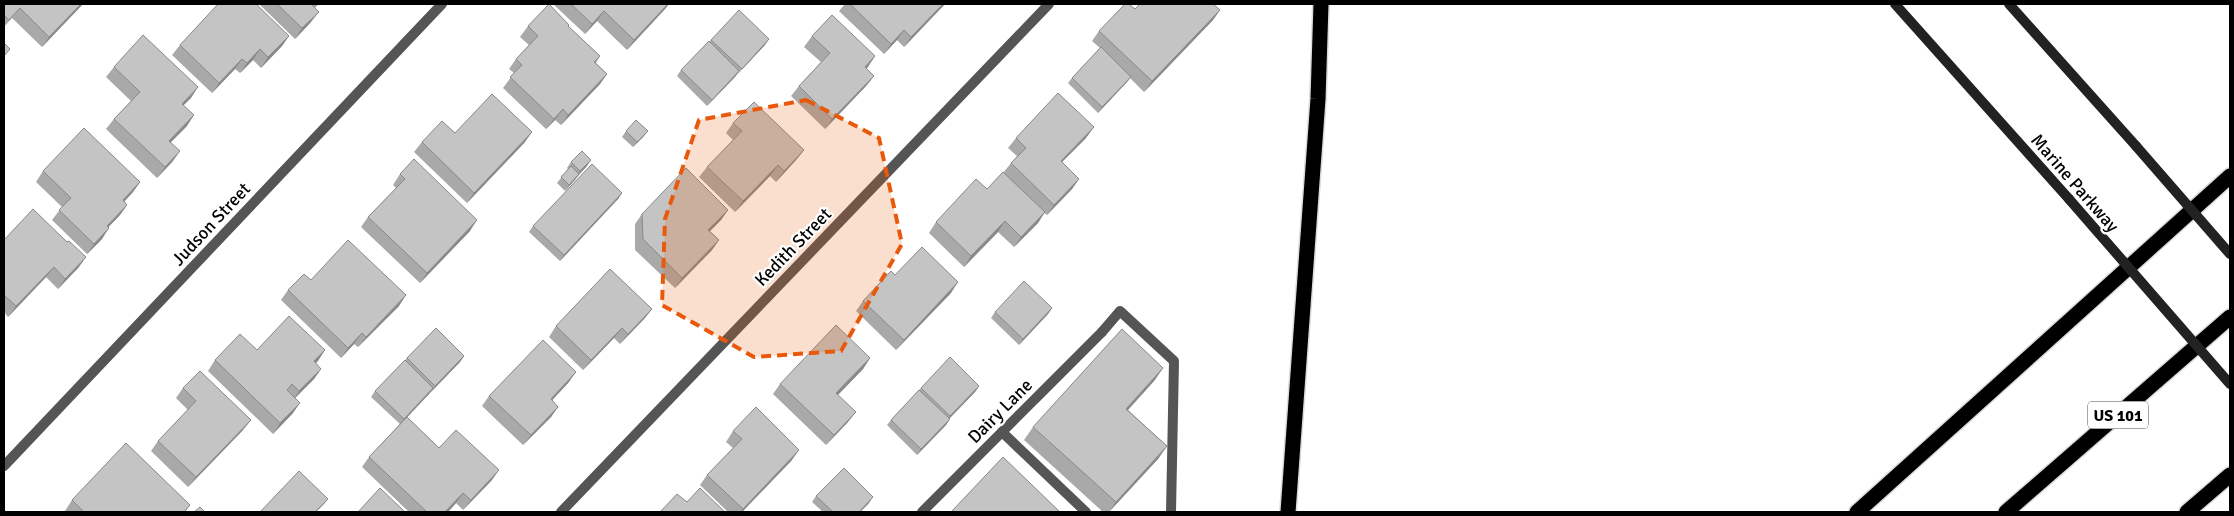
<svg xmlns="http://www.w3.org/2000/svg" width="2234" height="516" font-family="Signika,sans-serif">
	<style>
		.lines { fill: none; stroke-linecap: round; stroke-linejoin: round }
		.highway-casing { stroke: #dbdbdb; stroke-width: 18 }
		.lane { stroke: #555; stroke-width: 10 }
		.street { stroke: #555; stroke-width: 10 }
		.secondary { stroke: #222; stroke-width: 10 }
		.highway { stroke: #000; stroke-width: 15 }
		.secondary-bridge { stroke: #222; stroke-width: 10 }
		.wall { fill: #a9a9a9 }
		.shaded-wall { fill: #898989 }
		.building { fill: #c4c4c4; stroke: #898989 }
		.marked { fill: #e8590c; fill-opacity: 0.2; stroke: #e8590c; stroke-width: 4; stroke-dasharray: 10 6; stroke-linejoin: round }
		.labels { text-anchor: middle; stroke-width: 4.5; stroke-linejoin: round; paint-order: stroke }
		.shield { fill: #fff; stroke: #4c4c4c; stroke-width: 1 }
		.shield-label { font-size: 16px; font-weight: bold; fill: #000 }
		.street-label { font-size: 18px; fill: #000; stroke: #fff }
	</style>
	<rect width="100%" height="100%" fill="#fff"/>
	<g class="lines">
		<defs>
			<path id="highway" d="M1288,512l30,-413 3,-95
				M1857,512l373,-336
				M2006,512l224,-195
				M2187,512l43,-37"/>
		</defs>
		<use href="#highway" class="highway-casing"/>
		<path class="lane" d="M1102,332l18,-21 54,50 -3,151
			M1002,432l84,80"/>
		<path class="street" d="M4,466l438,-462
			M561,512l488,-508
			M922,512l180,-180"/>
		<path class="secondary" d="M1895,4l174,195
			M2009,4l127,142"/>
		<use href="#highway" class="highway"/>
		<path class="secondary-bridge" d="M2136,146l94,108
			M2069,199l161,185"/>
	</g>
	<path class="wall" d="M4,4h79l-41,43 -30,-29 -8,9z
		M259,4h60l-4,4 -4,14 -16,17z
		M553,4h116l-4,5 -38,41 -30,-29 -12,13z
		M845,4h100l-41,43 -7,-7 -13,14 -45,-43z
		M1220,10l-7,10 -69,72 -14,-14 -3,4 -29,31 -30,-30 4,-5 28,-30 -8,-7 7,-10z
		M528,26h40l32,30 -4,7 11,11 -7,10 -39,41 -6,-5 -9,9 -43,-41 11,-15 -5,-4 7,-10 13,-14 -9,-8z
		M289,36l-7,10 -21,22 -8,-8 -13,13 -5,-4 -23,24 -40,-38 8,-10z
		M812,36l63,20 -9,12 8,8 -8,10 -41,43 -34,-33 8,-10 22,-24 -17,-15z
		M711,40l54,5 -58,61 -30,-30 4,-6z
		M114,67l77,31 -8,7 4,21 -16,16 2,19 -16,17 -51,-49 8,-10 17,-18 -25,-24z
		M733,123l71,27 -8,10 -20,22 -6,-6 -35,36 -36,-35 8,-10 26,-27 -7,-7z
		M626,131h22l-5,6 -10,10 -11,-10z
		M455,133l70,9 -58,61 -53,-51 8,-10z
		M1016,138h70l-24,24 17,17 -7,10 -25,26 -3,-2 -6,10 -24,24 -16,-15 -34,35 -35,-34 7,-11 51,-33 16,-16 8,-10 6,-7 -9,-8z
		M571,162l16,4 -22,25 -8,-8 11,-14 -1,-1z
		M43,171l97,11 -7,10 -9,10 3,3 -7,10 -12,12 -6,12 -15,15 -35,-34 10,-13 -26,-25z
		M400,174l70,57 -50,52 -59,-56 7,-10 28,-29 -3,-3z
		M622,193l-4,6 -58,62 -31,-29 4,-6z
		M728,210l-7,10 -11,11 9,9 -7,10 -37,38 -40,-38v-26l7,-10z
		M4,240l75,27 -21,22 -12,-12 -38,40 -4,-5z
		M895,275l56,18 -55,57 -40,-39 7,-10z
		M311,280l88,26 -41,41 -4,-3 -13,14 -60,-58 7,-10z
		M1052,308l-4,6 -29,31 -28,-27 4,-6z
		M652,309l-8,10 -24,25 -6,-6 -31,32 -34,-33 7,-11z
		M257,350l61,11 -3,2 6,6 -7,10 -19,19 -2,15 -20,21 -65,-63 7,-11z
		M464,356l-4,6 -29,30 -24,25 32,31 53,32 -29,30 -7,-7 -8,9h-39l-47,-45 7,-10 31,-33 -29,-27 4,-6 32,-33z
		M870,358l-7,11 -25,26 10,27 -22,23 -53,-51 7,-10z
		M1163,368l-9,13 -26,29 39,36 -9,13 -49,53h-6l-79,-72 9,-13z
		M569,382l-17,18 6,7 -7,10 -28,28 -41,-39 7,-10z
		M979,386l-4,6 -26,27 -3,6 -29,30 -30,-30 4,-5 30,-32z
		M183,388l60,42 -55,57 -37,-36 7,-10 30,-31 -12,-12z
		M733,431l59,29 -50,52h-14l-28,-27 7,-10 26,-27 -7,-6z
		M816,496l53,7 -9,9h-37l-11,-10z
		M72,500l118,5 -5,7h-119l-1,-1z"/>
	<path class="shaded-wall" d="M81,4h2l-41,43 7,-10z
		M668,4h1l-4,5 -38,41 7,-10z
		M943,4h2l-41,43 7,-10z
		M1220,10l-7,10 -69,72 8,-11z
		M604,11l-7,10 -12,13 7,-10z
		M319,12l-8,10 -16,17 7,-11z
		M904,30l-7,10 -13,14 7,-10z
		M289,36l-7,10 -21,22 7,-11z
		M769,39l-4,6 -27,29 4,-5z
		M260,49l-7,11 -13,13 7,-10z
		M875,56l-7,11 -10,10 7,-10z
		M242,59l-7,10 -23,24 7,-10z
		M739,71l-4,6 -28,29 5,-6z
		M607,74l-7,10 -39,41 7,-10z
		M874,76l-8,10 -41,43 7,-10z
		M1131,77l-4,5 -29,31 4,-6z
		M198,87l-7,11 -16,16 7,-10z
		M563,109l-8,11 -9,9 8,-10z
		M194,115l-7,11 -25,25 7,-10z
		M1094,127l-8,11 -33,33 8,-10z
		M648,131l-5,6 -10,10 4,-5z
		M532,132l-7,10 -58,61 7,-10z
		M804,150l-8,10 -20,22 8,-11z
		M180,151l-7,10 -16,17 8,-11z
		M591,160l-4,6 -11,11 4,-6z
		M778,165l-8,11 -35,36 8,-11z
		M579,174l-4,6 -10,11 4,-6z
		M1079,179l-7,10 -25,26 7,-10z
		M140,182l-7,10 -17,18 7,-10z
		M622,193l-4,6 -58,62 4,-6z
		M127,205l-7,10 -20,21 7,-10z
		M728,210l-7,10 -20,20 7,-10z
		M1045,212l-7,11 -24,24 7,-10z
		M477,220l-7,11 -50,52 7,-10z
		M1005,221l-7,11 -34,35 7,-11z
		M109,228l-7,11 -15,15 7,-10z
		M719,240l-7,10 -37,38 7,-10z
		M86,257l-7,10 -21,22 7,-10z
		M54,267l-8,10 -38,40 8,-11z
		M958,282l-7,11 -55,57 8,-10z
		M406,295l-7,11 -41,41 8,-10z
		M1052,308l-4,6 -29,31 4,-6z
		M652,309l-8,10 -24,25 8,-10z
		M622,328l-8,10 -31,32 8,-10z
		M362,333l-8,11 -13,14 7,-10z
		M325,350l-7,11 -11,11 7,-11z
		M464,356l-4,6 -29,30 4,-6z
		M870,358l-7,11 -34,35 7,-11z
		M1163,368l-9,13 -37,41 9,-13z
		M321,369l-7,10 -22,22 7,-10z
		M576,372l-7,10 -25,27 7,-10z
		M979,386l-4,6 -29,30 4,-6z
		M433,388l-4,6 -29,31 4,-6z
		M300,403l-7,10 -20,21 7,-11z
		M558,407l-7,10 -28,28 8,-10z
		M856,412l-8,10 -22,23 8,-10z
		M950,419l-4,6 -29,30 4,-6z
		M251,420l-8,10 -55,57 8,-10z
		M1167,446l-9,13 -49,53 7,-10z
		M799,450l-7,10 -50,52h-2z
		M499,470l-7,10 -29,30 8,-10z
		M463,493l-7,10 -8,9h-3z
		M873,497l-4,6 -9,9h-1z
		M328,499l-4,5 -8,8h-1z"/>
	<path class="building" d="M4,4h77l-32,33 -29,-29 -11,12 -5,-5z
		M218,4h38l33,32 -21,21 -8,-8 -13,14 -5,-4 -23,24 -39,-38z
		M277,4h34l8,8 -17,16z
		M549,4l20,21 -1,1 32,30 -6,6 13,12 -39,41 -5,-6 -9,10 -44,-42 12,-12 -6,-6 22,-23 -10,-10z
		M571,4h97l-34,36 -30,-29 -12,13z
		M850,4h93l-32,33 -7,-7 -13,14z
		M1125,4h4l6,5 5,-5h73l7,6 -68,71 -53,-50z
		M739,10l30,29 -27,30 -31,-29z
		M832,15l43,41 -10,11 9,9 -42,43 -33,-33 31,-33 -18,-17z
		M143,35l55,52 -16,17 12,11 -25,26 11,10 -15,16 -51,-48 26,-27 -26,-25z
		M709,41l30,30 -27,29 -31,-30z
		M4,43l6,6 -6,7z
		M1101,47l30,30 -29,30 -30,-29z
		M1058,93l36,34 -33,34 18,18 -25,26 -43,-42 15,-15 -10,-10z
		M492,94l40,38 -58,61 -52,-51 20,-21 13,12z
		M754,102l50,48 -20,21 -6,-6 -35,36 -36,-34 35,-36 -9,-8z
		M636,120l12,11 -11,11 -11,-11z
		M84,128l56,54 -17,18 4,5 -20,21 2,2 -15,16 -35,-34 12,-12 -28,-27z
		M582,151l9,9 -11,11 -9,-9z
		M414,159l63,61 -50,53 -59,-56 37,-38 -5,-5z
		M592,164l30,29 -58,62 -31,-29z
		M571,166l8,8 -10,11 -8,-8z
		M686,168l42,42 -20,20 11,10 -37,38 -39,-39 -1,-25z
		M1003,172l42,40 -24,25 -16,-16 -34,35 -35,-34 40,-43 11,10z
		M33,209l34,33 2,-1 17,16 -21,22 -11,-12 -38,39 -12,-11v-55z
		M348,240l58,55 -40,42 -4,-4 -14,15 -60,-58 16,-16 7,6z
		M922,247l36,35 -54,58 -41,-39 28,-30 4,4z
		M610,269l42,40 -24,25 -6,-6 -31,32 -35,-34z
		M1024,281l28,27 -29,31 -28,-27z
		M289,316l36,34 -11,11 7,8 -22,22 -7,-7 -5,6 13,13 -20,20 -65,-63 25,-26 17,16z
		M836,325l34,33 -34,35 20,19 -22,23 -54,-51z
		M436,328l28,28 -29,30 -28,-28z
		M1122,329l41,39 -37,41 41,37 -51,56 -83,-75z
		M543,340l33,32 -25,27 7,8 -27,28 -42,-39z
		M950,357l29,29 -29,30 -29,-28z
		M405,360l28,28 -29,31 -29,-28z
		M200,371l51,49 -55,57 -38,-36 38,-40 -13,-13z
		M919,390l31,29 -29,30 -30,-29z
		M756,407l43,43 -56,59 -36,-34 35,-36 -9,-8z
		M407,417l32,31 17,-18 43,40 -28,30 -8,-7 -18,19h-18l-58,-55z
		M126,443l64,62 -6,7h-100l-12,-12z
		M1003,457l57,55h-109z
		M844,468l29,29 -14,15h-26l-17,-16z
		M299,471l29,28 -13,13h-55z
		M380,488l25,24h-47z
		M700,488l25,24h-65l17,-18 10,8z
		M200,507l5,5h-11z"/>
	<path class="marked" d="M806,100l73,38 23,106 -61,107 -87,6 -92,-52 3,-86 34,-99z"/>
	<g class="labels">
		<rect class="shield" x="2088" y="401.5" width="60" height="27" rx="4"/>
		<g class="shield-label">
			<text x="2118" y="421">US 101</text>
		</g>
		<g class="street-label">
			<text transform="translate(2075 183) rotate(49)" y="6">Marine Parkway</text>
			<text transform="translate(211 224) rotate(-47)" y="6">Judson Street</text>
			<text transform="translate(793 247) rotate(-46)" y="6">Kedith Street</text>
			<text transform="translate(1000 411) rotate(-45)" y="6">Dairy Lane</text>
		</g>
	</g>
	<rect width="2234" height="516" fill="none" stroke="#000000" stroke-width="10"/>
</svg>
